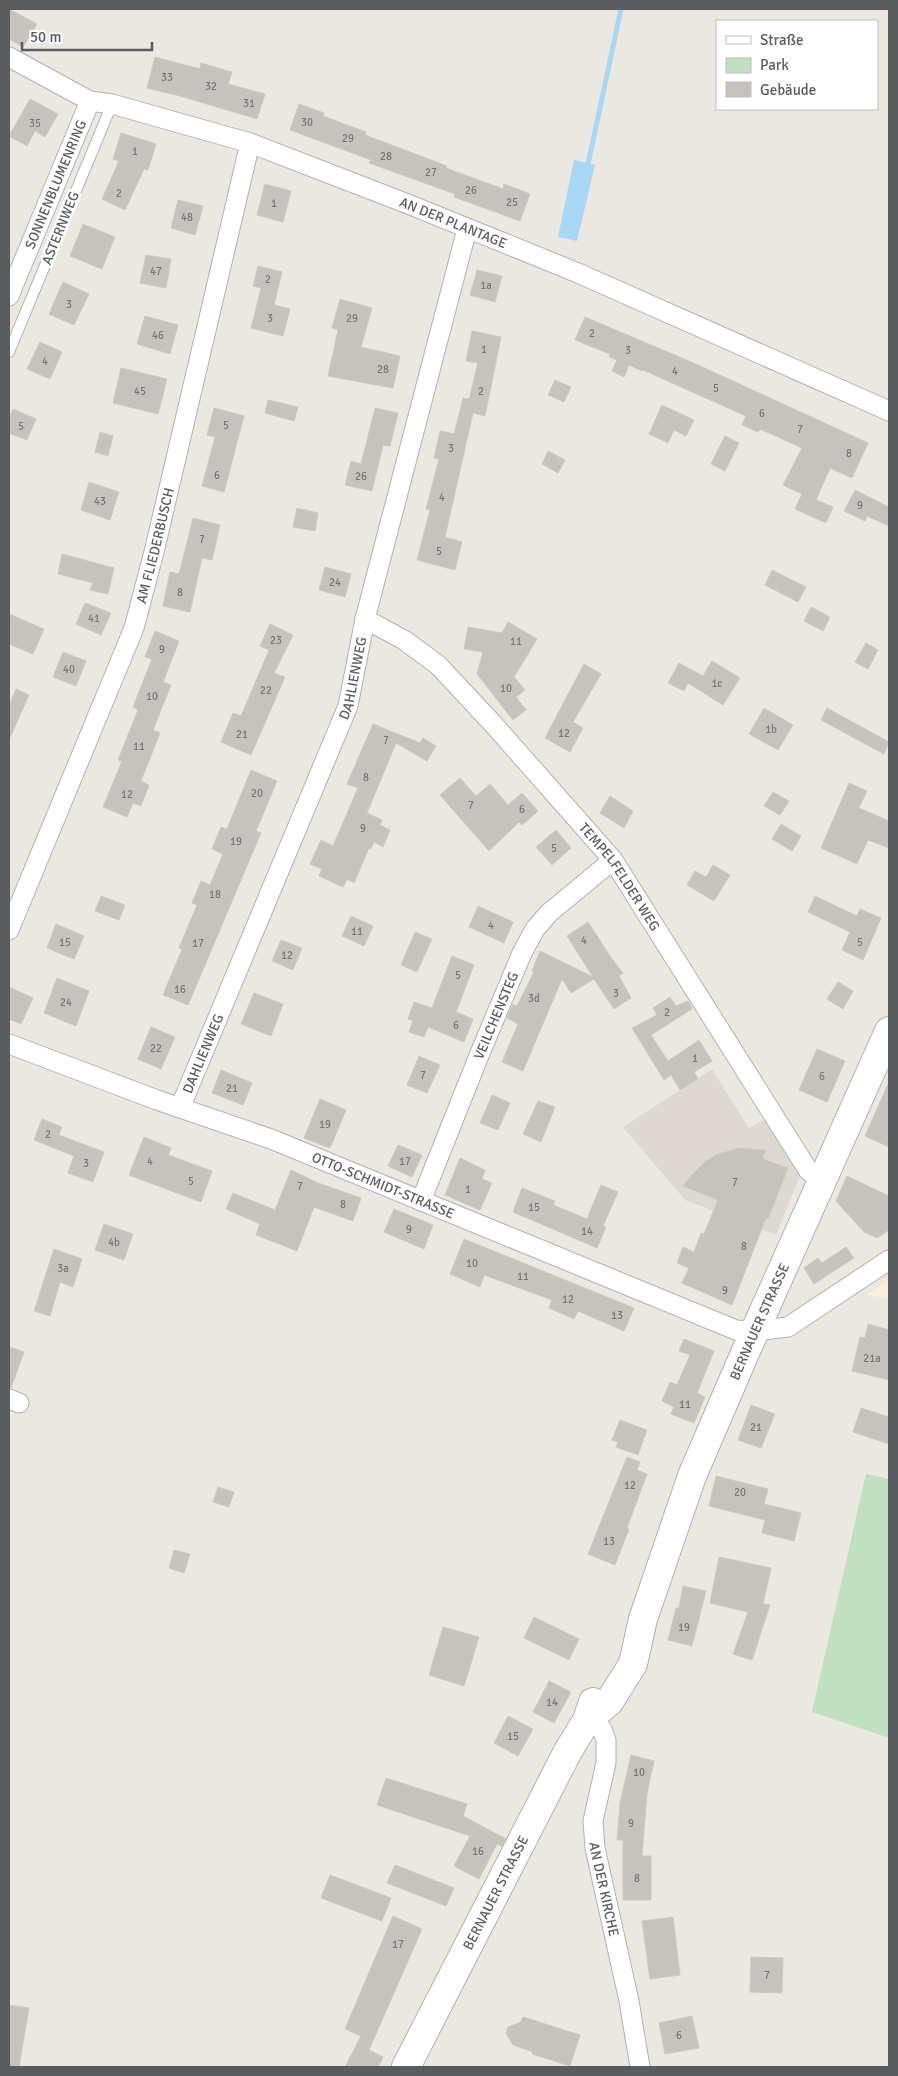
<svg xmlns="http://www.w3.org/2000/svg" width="898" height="2076" font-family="Signika,sans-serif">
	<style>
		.commercial { fill: #f9efd7 }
		.education { fill: #ddd9d2 }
		.green { fill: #c1e0bf }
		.water { fill: #a7d7f5 }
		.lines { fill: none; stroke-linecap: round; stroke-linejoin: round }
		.stream { stroke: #a7d7f5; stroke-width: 5 }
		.building { fill: #c6c3be; stroke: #cec9c0 }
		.service-casing { stroke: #aeb2b5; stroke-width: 12 }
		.minor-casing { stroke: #aeb2b5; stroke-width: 21 }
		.secondary-casing { stroke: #adb1b5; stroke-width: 30 }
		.service { stroke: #fff; stroke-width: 10 }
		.minor { stroke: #fff; stroke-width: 19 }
		.secondary { stroke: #fff; stroke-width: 28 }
		.labels { text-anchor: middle; stroke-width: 5; stroke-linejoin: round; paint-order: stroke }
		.number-label { font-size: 11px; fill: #747678 }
		.street-label { font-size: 14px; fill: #595d60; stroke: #fff }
	</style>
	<rect width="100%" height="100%" fill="#eae8e1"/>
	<path class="commercial" d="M889,1279v20l-22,-4z"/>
	<path class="education" d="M712,1069l37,59 16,-9 35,57 -24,59 -91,-35 -62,-73z"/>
	<path class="green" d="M866,1474l23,5v259l-77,-26z"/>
	<path class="water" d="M574,160l21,5 -18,76 -19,-4z"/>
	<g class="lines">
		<path class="stream" d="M588,164l33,-155"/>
	</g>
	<path class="building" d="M9,9l28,15 -14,23 -14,-8z
		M155,57l45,12 1,-6 31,9 -4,12 37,10 -8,25 -77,-23 -33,-8z
		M30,99l28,15 -13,23 -10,-6 -8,15 -18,-10z
		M299,104l25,9 -1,3 43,16 -1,3 82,31 -1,2 57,21 1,-5 26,10 -10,27 -66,-24 1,-3 -86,-31 2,-3 -81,-30z
		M121,133l35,11 -8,26 -4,-1 -19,41 -23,-11 17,-38 -6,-2z
		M265,184l26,7 -8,31 -26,-7z
		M178,200l25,6 -8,29 -24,-7z
		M83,224l32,13 -13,32 -32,-13z
		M146,255l25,4 -5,29 -26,-5z
		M258,266l24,6 -8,33 16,4 -7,27 -32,-8 10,-40 -8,-2z
		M477,270l25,6 -7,26 -25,-7z
		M63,282l26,12 -15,31 -25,-11z
		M340,299l32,9 -11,39 39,9 -7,32 -65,-12 10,-46 -6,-2z
		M145,316l33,9 -8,29 -33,-10z
		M585,317l111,47 172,79 -16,35 -22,-10 -14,32 17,7 -7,16 -31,-14 7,-15 -19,-9 19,-37 -42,-19 -2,3 -16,-7 4,-9 -103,-46 -1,1 -13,-6 -5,12 -12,-6 5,-11 -8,-3 1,-3 -35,-14z
		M472,331l29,6 -16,79 -12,-3 -28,124 17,5 -7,28 -38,-10 13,-50 -4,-1 13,-50 -5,-1 6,-27 14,3 9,-36 6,1 9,-36 -12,-2z
		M40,342l22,10 -12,27 -23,-10z
		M121,368l46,11 -9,35 -45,-11z
		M555,380l16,7 -7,15 -16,-7z
		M268,400l30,7 -4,14 -29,-8z
		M662,405l32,15 -8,16 -12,-6 -6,13 -19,-9z
		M214,408l30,8 -20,76 -22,-6 13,-49 -8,-2z
		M375,408l23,5 -8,33 -7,-1 -11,46 -27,-6 6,-24 10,3z
		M13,409l23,10 -9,21 -18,-7v-14z
		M100,432l13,4 -5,20 -13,-4z
		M725,436l14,7 -14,28 -14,-7z
		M548,451l17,9 -7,13 -16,-9z
		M89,482l30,10 -9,28 -29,-10z
		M855,490l34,17v19l-22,-10 -2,5 -21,-10z
		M297,508l21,5 -3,18 -22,-4z
		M193,518l27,7 -8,35 -10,-2 -12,54 -27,-6 7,-34 9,2z
		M62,554l52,14 -6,26 -18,-4 3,-7 -35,-9z
		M325,567l26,7 -6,23 -26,-7z
		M772,570l34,17 -8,15 -33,-17z
		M85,603l26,10 -10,22 -25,-11z
		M811,607l19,10 -7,14 -19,-10z
		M9,614l35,15 -11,25 -24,-10z
		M508,622l29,17 -23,38 11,13 -9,7 10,13 -13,10 -36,-46 6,-22 -19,-3 4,-22 34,6z
		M270,624l23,11 -19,38 11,4 -34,78 -30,-13 12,-29 8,3 28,-66 -9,-4z
		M155,631l24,10 -16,41 8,3 -18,45 7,3 -19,48 8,4 -8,21 -8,-3 -6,14 -24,-10 19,-46 -4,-1 20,-50 -5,-3 19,-48 -7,-2z
		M866,643l12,7 -10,19 -13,-7z
		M63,652l23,9 -10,25 -23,-9z
		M712,661l28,17 -17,27 -35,-22 -4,8 -16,-8 11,-20 24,13z
		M584,664l17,10 -28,48 10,6 -13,24 -25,-14z
		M16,689l13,6 -20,45v-34z
		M764,708l29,17 -15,25 -29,-16z
		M827,708l62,34 -5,12 -63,-34z
		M373,724l47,19 3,-5 13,8 -9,15 -31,-18 -29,70 15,7 -2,5 10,5 -7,17 -9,-5 -3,7 -2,-1 -15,35 -7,-4 -4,8 -24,-11 3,-7 -12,-5 11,-24 12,6 25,-58 -11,-4z
		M251,770l26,11 -21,50 5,2 -73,172 -25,-10 19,-46 -3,-1 18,-43 -5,-2 9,-22 9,4 13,-31 -11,-5 9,-22 6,2z
		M460,778l16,18 14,-12 18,21 14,-12 16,18 -16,14 -3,-3 -30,29 -49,-56z
		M849,783l18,8 -8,17 30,13v27l-21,-8 -11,24 -36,-16z
		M773,792l16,9 -9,14 -16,-9z
		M610,796l23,15 -9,17 -24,-15z
		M781,824l20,12 -9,15 -20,-12z
		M556,830l15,18 -19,17 -16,-18z
		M713,865l17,10 -16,26 -27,-16 8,-14 11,6z
		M101,896l24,9 -6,15 -24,-9z
		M815,896l42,20 3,-7 21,9 -18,42 -21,-10 8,-18 -42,-20z
		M478,906l35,16 -9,21 -35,-16z
		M351,916l22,10 -9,20 -22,-10z
		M588,922l24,37 11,14 -4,3 12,22 -17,11 -20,-30 -23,14 -9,-14 -39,92 -21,-9 16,-38 -11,-6 6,-14 4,2 17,-34 -2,-1 8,-20 53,26 -26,-41z
		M56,924l28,12 -10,23 -27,-11z
		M415,932l17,7 -15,33 -16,-7z
		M281,940l21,8 -9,22 -21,-9z
		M452,956l22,9 -18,47 17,7 -9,23 -36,-15 -4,10 -15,-5 4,-11 -5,-2 6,-17 18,6z
		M57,978l32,13 -13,35 -32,-13z
		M838,982l15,9 -10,18 -16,-10z
		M9,987l24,11 -12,26 -12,-5z
		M254,993l29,11 -12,32 -30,-12z
		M670,997l6,9 12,-5 4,8 -41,26 17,26 31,-21 13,21 -18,11 4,7 -18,11 -9,-15 -7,5 -32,-52 25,-13 -4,-7z
		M151,1027l24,10 -14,32 -23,-10z
		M817,1049l28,12 -18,41 -28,-12z
		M419,1056l21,9 -13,28 -20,-8z
		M221,1070l31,13 -9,22 -31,-12z
		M889,1082v65l-24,-11z
		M492,1095l18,8 -12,27 -18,-7z
		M320,1099l26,11 -16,38 -26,-10z
		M538,1101l17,6 -14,35 -18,-8z
		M42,1119l20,8 -3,8 45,17 -11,30 -25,-9 6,-17 -40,-16z
		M144,1137l27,11 -3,7 44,16 -11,31 -72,-27z
		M398,1145l24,10 -10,22 -24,-11z
		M739,1148l26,2 -2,9 25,9 -20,51 -2,-1 -34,87 -50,-22 7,-15 -12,-5 6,-16 11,5 7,-19 3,1 14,-34 -35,-14 7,-9 16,-16 10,-6z
		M460,1158l25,12 -3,9 10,4 -12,27 -35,-15z
		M291,1170l27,13 43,15 -8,23 -39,-14 -17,44 -41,-16 4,-11 -34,-15 7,-16 42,17z
		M847,1176l42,20v34l-12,8 -13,-6 -28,-31z
		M601,1185l17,7 -15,34 3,1 -9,21 -84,-36 9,-24 33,13 -2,4 34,14z
		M394,1209l39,16 -9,24 -40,-17z
		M104,1224l29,10 -9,26 -29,-10z
		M464,1239l170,69 -10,23 -46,-20 -4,8 -25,-11 3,-8 -68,-25 -4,12 -30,-13z
		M846,1247l8,11 -40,26 -10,-16 14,-10 4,5z
		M54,1249l28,10 -9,28 -13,-5 -10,34 -16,-5z
		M868,1324l21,6v50l-37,-9 8,-34 5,1z
		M684,1339l30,12 -17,42 8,4 -11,26 -23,-9 3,-7 -12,-6 8,-19 7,3 13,-30 -11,-4z
		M9,1347l15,5 -13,36h-2z
		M751,1405l24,9 -14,34 -23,-8z
		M861,1408l28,9v27l-36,-12z
		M620,1420l27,10 -9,25 -22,-8 2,-5 -6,-2z
		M627,1457l13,5 -3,8 10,4 -20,54 2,1 -14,36 -27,-11z
		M716,1476l52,13 -4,15 37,9 -7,28 -32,-8 3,-13 -56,-14z
		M218,1487l16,5 -5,15 -16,-5z
		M174,1550l16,4 -6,19 -15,-5z
		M719,1557l52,11 -8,36 7,1 -18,55 -19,-6 15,-42 -38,-9z
		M683,1586l23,5 -14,55 -24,-6 8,-32h3z
		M534,1617l45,22 -10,21 -45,-22z
		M443,1627l36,10 -15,49 -35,-11z
		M549,1681l22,11 -17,31 -21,-11z
		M508,1716l25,13 -15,27 -24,-13z
		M631,1755l23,6 -7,33 -5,62h9v44h-28v-60h-6l3,-37z
		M386,1778l81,26 -4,12 43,23 -4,7 -5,-2 -18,35 -25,-13 16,-30 -93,-31z
		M395,1865l59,23 -8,18 -59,-23z
		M330,1875l61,23 -9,23 -61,-23z
		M393,1916l29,13 -53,121 14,7 -5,10h-33l16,-31 -16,-7z
		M673,1917l7,58 -30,4 -8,-58z
		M751,1957l32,1 -1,35 -32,-1z
		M9,2005l20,3 -10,59h-10z
		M692,2016l7,32 -34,6 -6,-31z
		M523,2017l57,18 -10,31 -38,-12 1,-2 -20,-7 -7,-12 2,-6 13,-5z"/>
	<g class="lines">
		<defs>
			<path id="service" d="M9,352l103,-248"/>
			<g id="minor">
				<path id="s1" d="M9,57l81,44 22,3 138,39 158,61 170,69 311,138"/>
				<path id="s2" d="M9,296l81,-195"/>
				<path id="s3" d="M365,619l39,21 34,25 56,60 119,135 195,310 14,12"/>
				<path id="s4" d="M9,930l125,-302 20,-76 96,-409"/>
				<path id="s5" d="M9,1044l148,56 114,39 465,191 19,1 33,-4 101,-67"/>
				<path id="s6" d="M180,1108l168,-402 17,-87 102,-390"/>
				<path id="s7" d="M421,1201l57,-143 44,-105 13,-24 14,-16 64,-53"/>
				<path d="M9,1399l10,4"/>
				<path id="s8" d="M587,1720l15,9 4,11v23l-13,58 2,27 34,153 11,66"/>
			</g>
			<g id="secondary">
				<path id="s9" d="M587,1720l22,-18 24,-38 10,-45 49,-143 53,-123 144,-322"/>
				<path id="s10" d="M406,2067l162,-316 19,-31 6,-18"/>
			</g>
		</defs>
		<use href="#service" class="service-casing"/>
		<use href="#minor" class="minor-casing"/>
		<use href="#secondary" class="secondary-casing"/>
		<use href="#service" class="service"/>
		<use href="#minor" class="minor"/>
		<use href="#secondary" class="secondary"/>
	</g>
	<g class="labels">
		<g class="number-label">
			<text x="167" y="81">33</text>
			<text x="211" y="90">32</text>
			<text x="249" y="107">31</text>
			<text x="307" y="126">30</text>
			<text x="35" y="127">35</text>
			<text x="348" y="142">29</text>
			<text x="135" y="155">1</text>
			<text x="386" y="160">28</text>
			<text x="431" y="176">27</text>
			<text x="471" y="194">26</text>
			<text x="119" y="197">2</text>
			<text x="512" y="206">25</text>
			<text x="274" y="207">1</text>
			<text x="187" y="221">48</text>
			<text x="156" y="275">47</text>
			<text x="268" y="283">2</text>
			<text x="486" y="289">1a</text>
			<text x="69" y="308">3</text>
			<text x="270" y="322">3</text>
			<text x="352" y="322">29</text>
			<text x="592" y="337">2</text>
			<text x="158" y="339">46</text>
			<text x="484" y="353">1</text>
			<text x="628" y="354">3</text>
			<text x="45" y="365">4</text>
			<text x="383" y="373">28</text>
			<text x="675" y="375">4</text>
			<text x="716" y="392">5</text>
			<text x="140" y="395">45</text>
			<text x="481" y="395">2</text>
			<text x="762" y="417">6</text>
			<text x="226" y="429">5</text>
			<text x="21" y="430">5</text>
			<text x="800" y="433">7</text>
			<text x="451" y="452">3</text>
			<text x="849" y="457">8</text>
			<text x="217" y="479">6</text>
			<text x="361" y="480">26</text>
			<text x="442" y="501">4</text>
			<text x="100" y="505">43</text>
			<text x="860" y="509">9</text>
			<text x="202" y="543">7</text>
			<text x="439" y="555">5</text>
			<text x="335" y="586">24</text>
			<text x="180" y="596">8</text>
			<text x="94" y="622">41</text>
			<text x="276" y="644">23</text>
			<text x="516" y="645">11</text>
			<text x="162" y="653">9</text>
			<text x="69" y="673">40</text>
			<text x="717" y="687">1c</text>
			<text x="506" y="692">10</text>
			<text x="266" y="694">22</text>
			<text x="152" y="700">10</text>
			<text x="771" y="733">1b</text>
			<text x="564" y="737">12</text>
			<text x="242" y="738">21</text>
			<text x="386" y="744">7</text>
			<text x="139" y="750">11</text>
			<text x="366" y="781">8</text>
			<text x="257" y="797">20</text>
			<text x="127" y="798">12</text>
			<text x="471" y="809">7</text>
			<text x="522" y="813">6</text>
			<text x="363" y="832">9</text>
			<text x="236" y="845">19</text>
			<text x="554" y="852">5</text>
			<text x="215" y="898">18</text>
			<text x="491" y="929">4</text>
			<text x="357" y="935">11</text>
			<text x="584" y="944">4</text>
			<text x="65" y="946">15</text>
			<text x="860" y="946">5</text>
			<text x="198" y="947">17</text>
			<text x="287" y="959">12</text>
			<text x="458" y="979">5</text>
			<text x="180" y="993">16</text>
			<text x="616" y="997">3</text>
			<text x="534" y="1002">3d</text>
			<text x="66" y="1006">24</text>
			<text x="667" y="1016">2</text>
			<text x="456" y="1029">6</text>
			<text x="156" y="1052">22</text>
			<text x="695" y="1062">1</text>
			<text x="423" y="1079">7</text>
			<text x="822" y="1080">6</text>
			<text x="232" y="1092">21</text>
			<text x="325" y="1128">19</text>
			<text x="48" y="1138">2</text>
			<text x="150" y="1165">4</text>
			<text x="405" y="1165">17</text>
			<text x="86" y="1167">3</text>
			<text x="191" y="1185">5</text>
			<text x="735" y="1186">7</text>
			<text x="300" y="1190">7</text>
			<text x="468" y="1193">1</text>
			<text x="343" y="1208">8</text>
			<text x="534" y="1211">15</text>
			<text x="409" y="1233">9</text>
			<text x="587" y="1235">14</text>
			<text x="114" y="1246">4b</text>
			<text x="744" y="1250">8</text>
			<text x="472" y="1267">10</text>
			<text x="63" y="1272">3a</text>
			<text x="523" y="1280">11</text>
			<text x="725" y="1294">9</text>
			<text x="568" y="1303">12</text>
			<text x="617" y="1319">13</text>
			<text x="872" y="1362">21a</text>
			<text x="685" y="1408">11</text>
			<text x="756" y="1431">21</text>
			<text x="630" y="1489">12</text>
			<text x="740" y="1496">20</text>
			<text x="609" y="1545">13</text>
			<text x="684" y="1631">19</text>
			<text x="552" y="1706">14</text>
			<text x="513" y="1740">15</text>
			<text x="639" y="1776">10</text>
			<text x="631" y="1827">9</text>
			<text x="478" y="1855">16</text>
			<text x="637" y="1882">8</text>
			<text x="398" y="1948">17</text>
			<text x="767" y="1979">7</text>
			<text x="679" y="2039">6</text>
		</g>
		<g class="street-label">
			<text dy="5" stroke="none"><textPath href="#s2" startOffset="121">SONNENBLUMENRING</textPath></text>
			<text dy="5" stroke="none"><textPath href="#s1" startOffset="476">AN DER PLANTAGE</textPath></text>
			<text transform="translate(60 228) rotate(-68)" y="5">ASTERNWEG</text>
			<text dy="5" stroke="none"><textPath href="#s4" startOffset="412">AM FLIEDERBUSCH</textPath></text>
			<text dy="5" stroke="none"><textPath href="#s6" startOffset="464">DAHLIENWEG</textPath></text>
			<text dy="5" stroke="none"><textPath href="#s3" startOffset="366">TEMPELFELDER WEG</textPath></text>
			<text dy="5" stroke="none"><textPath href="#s7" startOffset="200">VEILCHENSTEG</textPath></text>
			<text dy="5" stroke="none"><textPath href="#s6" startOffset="59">DAHLIENWEG</textPath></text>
			<text dy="5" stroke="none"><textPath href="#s5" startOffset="400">OTTO-SCHMIDT-STRASSE</textPath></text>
			<text dy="5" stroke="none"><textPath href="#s9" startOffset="439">BERNAUER STRASSE</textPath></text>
			<text dy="5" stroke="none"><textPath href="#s8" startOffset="181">AN DER KIRCHE</textPath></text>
			<text dy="5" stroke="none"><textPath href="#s10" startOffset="196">BERNAUER STRASSE</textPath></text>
		</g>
	</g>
	<rect width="898" height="2076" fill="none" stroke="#595d60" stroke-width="20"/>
	<rect x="716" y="20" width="162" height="90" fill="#ffffff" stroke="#bdbebf"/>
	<rect x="726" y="36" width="25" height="8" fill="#ffffff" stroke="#bdbebf"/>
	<text x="760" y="45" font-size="15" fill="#595d60">Straße</text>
	<rect x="726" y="58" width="25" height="15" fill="#c1e0bf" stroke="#bdbebf"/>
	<text x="760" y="70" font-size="15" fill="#595d60">Park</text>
	<rect x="726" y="82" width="25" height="15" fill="#c6c3be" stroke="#bdbebf"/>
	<text x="760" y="95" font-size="15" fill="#595d60">Gebäude</text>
	<path d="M22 42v8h130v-8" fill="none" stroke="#595d60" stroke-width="2.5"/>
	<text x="30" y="42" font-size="15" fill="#595d60" stroke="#ffffff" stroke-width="4" paint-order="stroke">50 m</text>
</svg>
